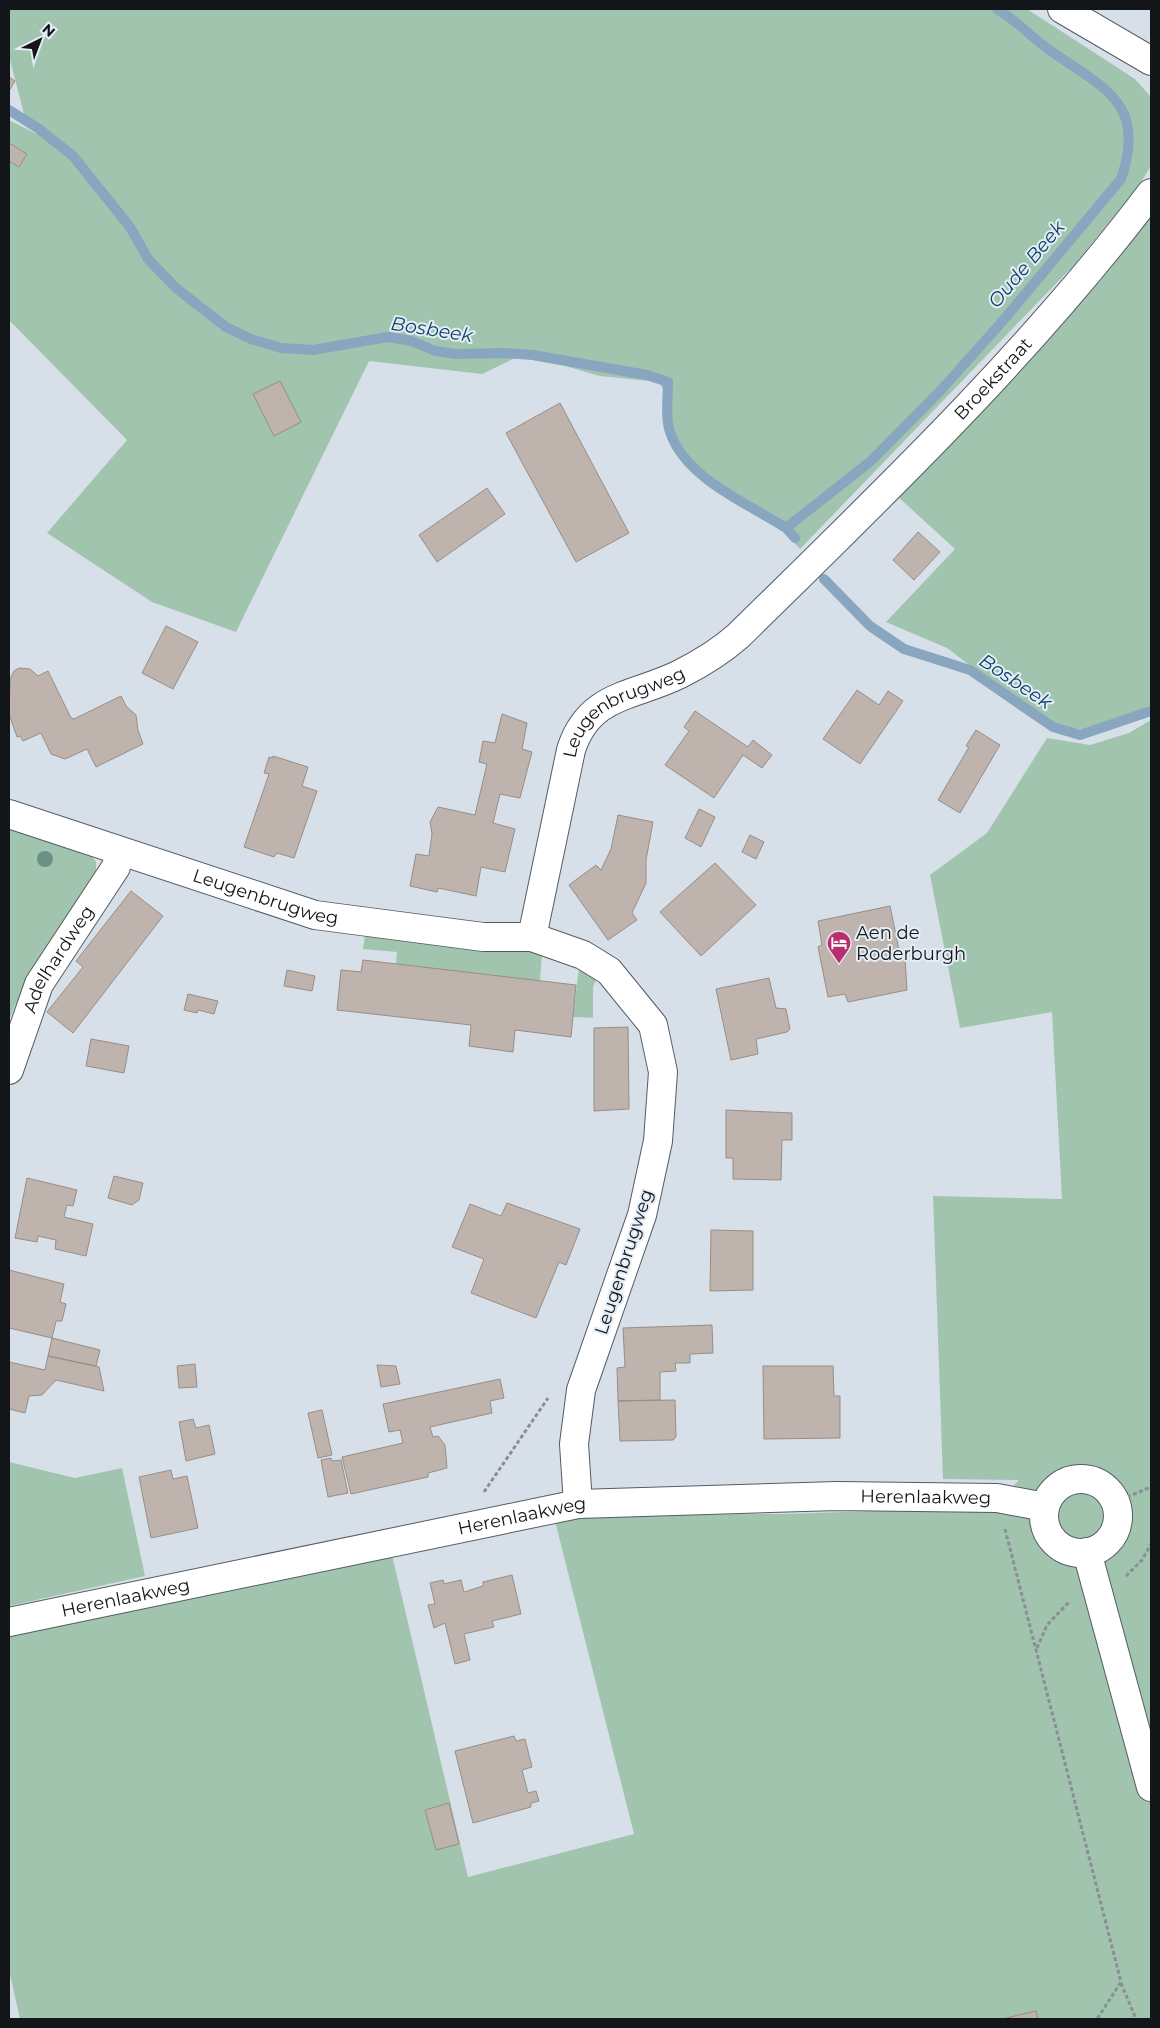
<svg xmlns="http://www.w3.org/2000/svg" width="1160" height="2028" font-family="Montserrat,sans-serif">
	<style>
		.green { fill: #a1c4ae }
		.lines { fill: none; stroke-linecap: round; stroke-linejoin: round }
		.stream { stroke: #88a6bf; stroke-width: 10 }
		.building { fill: #beb4ad; stroke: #978d86 }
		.minor-casing { stroke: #545c63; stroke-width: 30 }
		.path { stroke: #898f96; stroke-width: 3; stroke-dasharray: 4 2.5; stroke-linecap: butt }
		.minor { stroke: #fff; stroke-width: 28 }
		.tree { fill: #6b9185 }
		.labels { text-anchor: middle; stroke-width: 4; stroke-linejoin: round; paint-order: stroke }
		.street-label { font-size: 18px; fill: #131619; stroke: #e4edf6 }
		.poi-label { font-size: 18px; fill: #131619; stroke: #e4edf6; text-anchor: start }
		.water-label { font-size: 19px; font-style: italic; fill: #0e4366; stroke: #e4edf6 }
	</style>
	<rect width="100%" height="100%" fill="#d7e0e9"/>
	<path class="green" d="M9,9h1018l108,70 16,18v69l-13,21 -64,78 -274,284 -36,-39 -40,-22 -41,-30 -13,-31v-26l-11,-19 -59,-6 -35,-10 -48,-9 -35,17 -113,-13 -133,271 -84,-30 -105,-69 80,-93 -118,-120v-200l60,30 -45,-36 -15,-58z
		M1151,216v494l-31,15 -46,5 -39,-15 -88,-67 -61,-26 69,-73 -59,-54 134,-136 71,-79z
		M1151,720v1299h-1131l-11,-49v-334l383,-81 76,322 166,-43 -79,-313 59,-6 169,-1 211,-7 25,-27 -76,-1 -10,-283 129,3 -10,-187 -92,16 -30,-153 57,-42 60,-95 43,7 39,-12z
		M9,827l82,28 5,7v11l-80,130 -7,17z
		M365,935l153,13 24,5 -2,28 -144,-17 1,-12 -34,-3z
		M579,968l18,9 -4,10v31l-20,-1z
		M9,1462l66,16 47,-10 23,108 -136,30z"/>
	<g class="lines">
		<path class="stream" d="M9,110l30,19 34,27 57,71 18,32 28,29 50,39 25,12 30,9 32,2 75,-13 24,4 23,10 21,3 47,-1 30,2 114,20 21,7c0,15 -3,35 2,50 15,46 77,71 116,96l9,10
			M786,528l85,-67 71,-72 65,-73 114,-137c27,-78 -20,-92 -73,-130 -18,-13 -32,-29 -51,-40
			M824,579l46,47 34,23 66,21 83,57 27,8 71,-24"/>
	</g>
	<path class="building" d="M9,77l6,4 -6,10z
		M9,143l18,11 -8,13 -10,-6z
		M280,381l21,41 -27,14 -21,-42z
		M560,403l69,130 -53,29 -70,-129z
		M487,488l18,26 -68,48 -18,-27z
		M918,532l22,20 -26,28 -21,-20z
		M166,626l32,16 -25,47 -31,-16z
		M19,668l11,1 8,7 10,-5 23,47 3,1 47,-23 5,10 10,9 2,15 5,14 -47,23 -9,-18 -22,10 -14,-5 -10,-21 -18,8 -3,-5 -3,1 -8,-23 1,-35 4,-8z
		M857,690l22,15 9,-14 15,10 -43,63 -37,-25z
		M695,711l53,36 5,-7 19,15 -10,13 -19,-13 -29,43 -49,-33 24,-34 -5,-4z
		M502,714l25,9 -5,26 10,3 -12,46 -20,-4 -7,29 22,6 -10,43 -24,-5 -5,29 -38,-8 -1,4 -27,-6 6,-32 13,2 3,-22 -2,-12 8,-15 37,8 12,-51 -8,-2 4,-21 12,2z
		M976,730l24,15 -40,68 -22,-13 31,-53 -3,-1z
		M273,756l35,11 -6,19 15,5 -23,67 -17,-5 -3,4 -30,-10 25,-73 -5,-1 5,-16 4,1z
		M699,809l16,8 -14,30 -16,-9z
		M618,815l35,7 -7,38v23l-14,30 5,7 -29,20 -39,-55 27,-20 5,5 10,-21z
		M750,835l14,7 -8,17 -14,-7z
		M715,863l41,42 -55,51 -41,-44z
		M131,891l32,25 -90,117 -26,-21 36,-45 -7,-6z
		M890,906l10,49 5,4 2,31 -59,12 -3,-8 -17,3 -10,-50 4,-2 -4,-24z
		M363,960l213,25 -5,52 -56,-7 -2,22 -44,-6 2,-21 -134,-15 4,-40 20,2z
		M287,970l28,6 -3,15 -28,-5z
		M769,978l7,30 10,1 4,20 -3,3 -31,7 2,15 -27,6 -15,-71z
		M188,994l30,7 -4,13 -16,-4 -1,3 -13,-3z
		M628,1027l1,82 -35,2v-83z
		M91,1039l38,7 -5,27 -38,-7z
		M726,1110l66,3v27h-10l-1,40 -48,-1v-21h-7z
		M114,1176l29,7 -4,17 -7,5 -24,-7z
		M27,1178l50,12 -4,16 -6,-1 -3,12 29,7 -7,32 -31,-7 1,-9 -18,-4 -1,6 -22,-4z
		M507,1203l73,26 -14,36 -7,-3 -23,56 -65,-25 13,-34 -32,-12 18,-43 31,12z
		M711,1230l42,1v59l-43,1z
		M9,1270l55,14 -4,18 6,2 -4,17h-6l-4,17 -43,-10z
		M712,1325l1,28 -23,1v9h-15l1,8 -16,1v28l-42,1 -1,-33 8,-1 -2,-39z
		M52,1338l48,12 -4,16 -48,-10z
		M48,1356l51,11 5,24 -48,-11 -14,15 -13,1 -4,17 -16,-4v-47l36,8z
		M195,1364l2,23 -18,1 -2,-22z
		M377,1365l19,1 4,18 -19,3z
		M763,1366h70l1,30h6v42l-76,1z
		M500,1379l4,19 -14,3 2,12 -62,14 3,10 5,-1 7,9 2,23 -19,5v4l-77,17 -9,-37 61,-14 -3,-13 -11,2 -6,-28z
		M675,1400l1,37 -3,3 -53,1 -2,-40z
		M322,1410l10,45 -14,3 -10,-45z
		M193,1419l3,9 13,-3 6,29 -29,7 -7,-39z
		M331,1458l1,3 9,-1 7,33 -20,4 -7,-37z
		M171,1470l2,9 14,-3 11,52 -47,10 -12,-61z
		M512,1575l9,39 -29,7 2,6 -30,7 6,26 -15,4 -10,-41 -11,5 -6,-23 7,-1 -5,-21 13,-3 1,4 17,-4 3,12 19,-6v-4z
		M514,1736l2,5 9,-2 7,28 -10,3 6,23 8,-2 3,10 -8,2v4l-58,16 -18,-72z
		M449,1803l10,41 -23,6 -11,-40z
		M1036,2011l2,8h-36z"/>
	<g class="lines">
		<defs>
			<g id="minor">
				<path d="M1062,9l89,52"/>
				<path id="s1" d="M9,814l306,101 168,22h49l51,18 26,16 44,54 10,47 -5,69 -16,74 -61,175 -7,54 4,60"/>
				<path id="s2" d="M532,937l39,-187c18,-57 63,-53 109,-76 20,-10 41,-23 58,-38 144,-141 291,-282 413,-443"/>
				<path id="s3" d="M9,1070l30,-86 77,-117 4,-15"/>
				<circle cx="1081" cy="1516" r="37"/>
				<path d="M1087,1552l64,235"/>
				<path id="s4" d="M9,1622l569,-118 259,-8 160,2 48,9"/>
			</g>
		</defs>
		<use href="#minor" class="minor-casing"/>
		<path class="path" d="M484,1492l64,-94
			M1115,1502l36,-15
			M1005,1529l116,453 -24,37
			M1126,1576l16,-16 9,-16
			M1037,1648l10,-23 23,-24
			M1121,1983l15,36"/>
		<use href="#minor" class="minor"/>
	</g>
	<circle class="tree" cx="45" cy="859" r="8"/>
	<defs>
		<symbol id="hotel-pin" viewBox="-11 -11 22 30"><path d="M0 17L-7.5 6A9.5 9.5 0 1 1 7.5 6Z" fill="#b72f6f" stroke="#e4edf6"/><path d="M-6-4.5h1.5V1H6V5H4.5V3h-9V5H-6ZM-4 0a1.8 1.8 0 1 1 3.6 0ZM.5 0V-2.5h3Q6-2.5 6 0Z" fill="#fff"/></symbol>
	</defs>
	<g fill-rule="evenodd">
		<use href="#hotel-pin" x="825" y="929" width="28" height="38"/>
	</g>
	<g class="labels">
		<g class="street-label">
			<text dy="6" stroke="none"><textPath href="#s2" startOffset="762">Broekstraat</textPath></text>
			<text dy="6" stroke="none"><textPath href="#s2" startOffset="259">Leugenbrugweg</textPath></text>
			<text dy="6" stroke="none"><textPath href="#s1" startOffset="270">Leugenbrugweg</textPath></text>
			<text dy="6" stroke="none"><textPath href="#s3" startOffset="122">Adelhardweg</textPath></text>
			<text transform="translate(624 1262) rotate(-72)" y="6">Leugenbrugweg</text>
			<text dy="6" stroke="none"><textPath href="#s4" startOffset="929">Herenlaakweg</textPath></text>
			<text dy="6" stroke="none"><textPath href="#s4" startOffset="524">Herenlaakweg</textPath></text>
			<text dy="6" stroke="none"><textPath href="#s4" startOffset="119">Herenlaakweg</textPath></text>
		</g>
		<g class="poi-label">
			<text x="856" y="939">Aen de<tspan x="856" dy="21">Roderburgh</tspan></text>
		</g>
		<g class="water-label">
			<text transform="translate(1026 264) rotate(-50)" y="7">Oude Beek</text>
			<text transform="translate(432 329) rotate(9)" y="7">Bosbeek</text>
			<text transform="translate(1016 681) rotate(34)" y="7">Bosbeek</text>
		</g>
	</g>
	<rect width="1160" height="2028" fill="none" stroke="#131619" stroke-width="20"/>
	<g transform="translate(40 40) rotate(42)" stroke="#e4edf6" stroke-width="4" paint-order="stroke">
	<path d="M0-4L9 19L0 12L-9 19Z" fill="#131619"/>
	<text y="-8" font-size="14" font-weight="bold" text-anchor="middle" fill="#131619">N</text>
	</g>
</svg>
